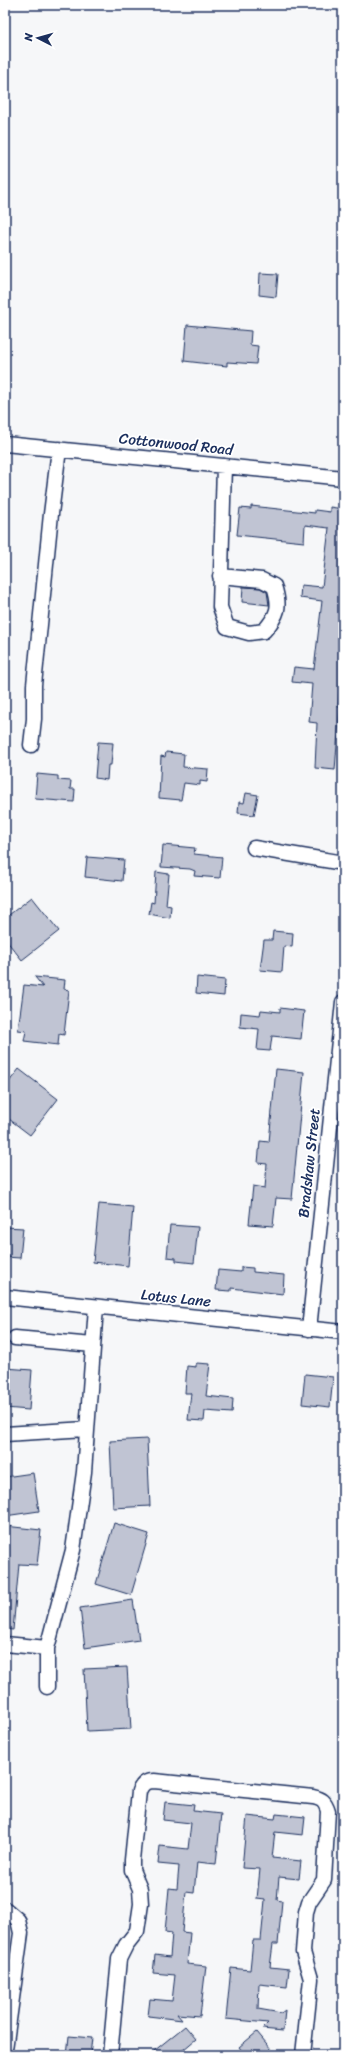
<svg xmlns="http://www.w3.org/2000/svg" width="348" height="2060" font-family="Sriracha,sans-serif">
	<style>
		.building { fill: #c0c4d3; stroke: #1b2f5e }
		.lines { fill: none; stroke-linecap: round; stroke-linejoin: round }
		.minor-casing { stroke: #1b2f5e; stroke-width: 17 }
		.minor { stroke: #fff; stroke-width: 14 }
		.labels { text-anchor: middle; stroke-width: 3.5; stroke-linejoin: round; paint-order: stroke }
		.street-label { font-size: 15px; fill: #1b2f5e; stroke: #fff }
	</style>
	<rect width="100%" height="100%" fill="#f6f7f9"/>
	<filter id="ink" filterUnits="userSpaceOnUse"><feTurbulence type="fractalNoise" baseFrequency=".025" numOctaves="2"/><feDisplacementMap in="SourceGraphic" scale="8" xChannelSelector="R" yChannelSelector="G"/><feConvolveMatrix kernelMatrix="1 2 1 2 8 2 1 2 1" color-interpolation-filters="sRGB"/></filter>
	<g filter="url(#ink)">
		<path class="building" d="M260,273l18,1 -2,23 -17,-2z
			M187,325l64,6 -1,14 8,1 -2,18 -29,-2v4l-43,-5z
			M251,506l64,7v-3l15,2v-5l13,2v144l-5,54h2l-5,63 -20,-2 2,-45 -8,-1 3,-38 -20,-2 2,-15 20,2 8,-68 -22,-3 1,-13 21,2 7,-59 -24,-3 -1,17 -67,-7 3,-27 11,1z
			M243,587l17,1 7,4 2,13 -27,-3z
			M98,742l15,1 -2,22h-3l-1,15 -12,-2z
			M166,752l18,2 -1,13 25,2 -1,13 -7,-1v4l-16,-2 -3,17 -22,-2 2,-42 4,1z
			M37,774l21,2v4l13,1 -1,8h5l-1,13 -39,-3z
			M246,793l12,2 -4,20 -16,-2 1,-11 5,1z
			M163,845l32,3 -1,6 28,3 -2,21 -26,-2 1,-5 -5,-2 -29,-2z
			M87,857l37,3 -2,21 -37,-4z
			M156,872l13,2 -3,31 5,1 -1,12 -21,-4 2,-12 3,1z
			M32,897l27,34 -37,29 -17,-21v-21z
			M273,931l20,2 -1,14 -8,-1 -2,26 -22,-2 4,-30h8z
			M35,977l30,3 -1,9 5,1 -5,45 -5,-1 -1,11 -34,-4 2,-10 -8,-1 6,-45 19,2z
			M197,977l28,3 -1,16 -28,-3z
			M280,1008l24,3 -3,28 -29,-3 -2,15 -13,-1 2,-21 -19,-2 1,-14 19,2 1,-5 19,2z
			M19,1069l39,30 -28,36 -25,-19v-29z
			M276,1069l28,3 -12,127 -16,-1 -3,28 -24,-2 4,-38 12,2 2,-24 -9,-1 2,-22 9,1z
			M99,1204l34,3 -5,59 -35,-4z
			M170,1225l28,2 -4,36 -18,-2v-3l-9,-1z
			M5,1227l18,1 -3,30 -15,-1z
			M241,1267l12,1v4l31,3 -1,19 -52,-6v3l-15,-1 2,-20 23,2z
			M196,1363l14,1 -4,32 27,3 -1,14 -27,-2 -1,10 -16,-1 3,-27h-6l2,-27 9,1z
			M5,1368l27,2 -3,40 -24,-2z
			M305,1374l28,3 -3,30 -28,-3z
			M147,1439l3,67 -37,2 -3,-67z
			M33,1473l6,38 -34,5v-39z
			M114,1523l35,11 -18,61 -35,-11z
			M5,1526l36,4 -4,35 -18,-1 -6,66 -8,-1z
			M133,1600l6,40 -54,8 -5,-40z
			M127,1667l4,62 -44,2 -3,-62z
			M165,1802l29,3 -1,6 28,3 -5,50 -19,-2 -3,31 -8,-1 -4,40 8,1 -3,31 19,2 -6,50 -23,-2 5,6 -34,-4 2,-17 22,2 3,-26 -22,-2 2,-18 15,2 2,-24 -7,-1 4,-44 8,1 2,-23 -21,-2 2,-18 28,3 3,-26 -28,-3z
			M276,1814l29,3 -2,18 -28,-3 -3,26 29,3 -2,18 -20,-2 -2,23 5,1 -4,43h-5l-3,23 19,2 -2,18 -28,-3 -1,25 23,4 4,-3 -2,21 -21,-2 6,-6 -42,-4 5,-51 19,2 3,-30h8l4,-40 -8,-1 3,-30 -18,-1 5,-52 28,3z
			M185,2026l11,13 -19,16h-28z
			M257,2032l19,23h-31l-6,-8z
			M69,2036l23,2 -2,17h-23z"/>
		<g class="lines">
			<defs>
				<path id="minor" d="M5,444l338,34
					M220,576l42,4 12,6c7,21 4,29 -10,45l-15,2 -22,-6 -7,-20 4,-141
					M31,745l3,-26v-34l17,-171 8,-65
					M254,848l89,15
					M5,1297l338,35
					M309,1329l34,-327
					M15,1338l78,7
					M5,1434l81,-5
					M5,1644l42,4
					M47,1687v-39l26,-98 11,-78 12,-165
					M5,1909l13,11 3,13 -16,116
					M110,2055l9,-96 7,-14 11,-14 4,-27 -1,-15 -8,-19v-10l7,-69c4,-8 7,-10 15,-10l159,16c9,2 12,4 15,14l-4,69 -15,22 -3,10 -3,40 8,27 -8,76"/>
			</defs>
			<use href="#minor" class="minor-casing"/>
			<use href="#minor" class="minor"/>
		</g>
	</g>
	<g class="labels">
		<g class="street-label">
			<text transform="translate(176 444) rotate(6)" y="5">Cottonwood Road</text>
			<text transform="translate(309 1163) rotate(-84)" y="5">Bradshaw Street</text>
			<text transform="translate(176 1298) rotate(6)" y="5">Lotus Lane</text>
		</g>
	</g>
	<rect width="348" height="2060" fill="none" stroke="#fff" stroke-width="20"/>
	<rect x="10" y="10" width="328" height="2040" fill="none" stroke="#1b2f5e" stroke-width="1.5" filter="url(#ink)"/>
	<g transform="translate(38 38) rotate(276)" stroke="#ffffff" stroke-width="3" paint-order="stroke">
	<path d="M0-3L7 15L0 10L-7 15Z" fill="#1b2f5e"/>
	<text y="-6" font-size="11" font-weight="bold" text-anchor="middle" fill="#1b2f5e">N</text>
	</g>
</svg>
